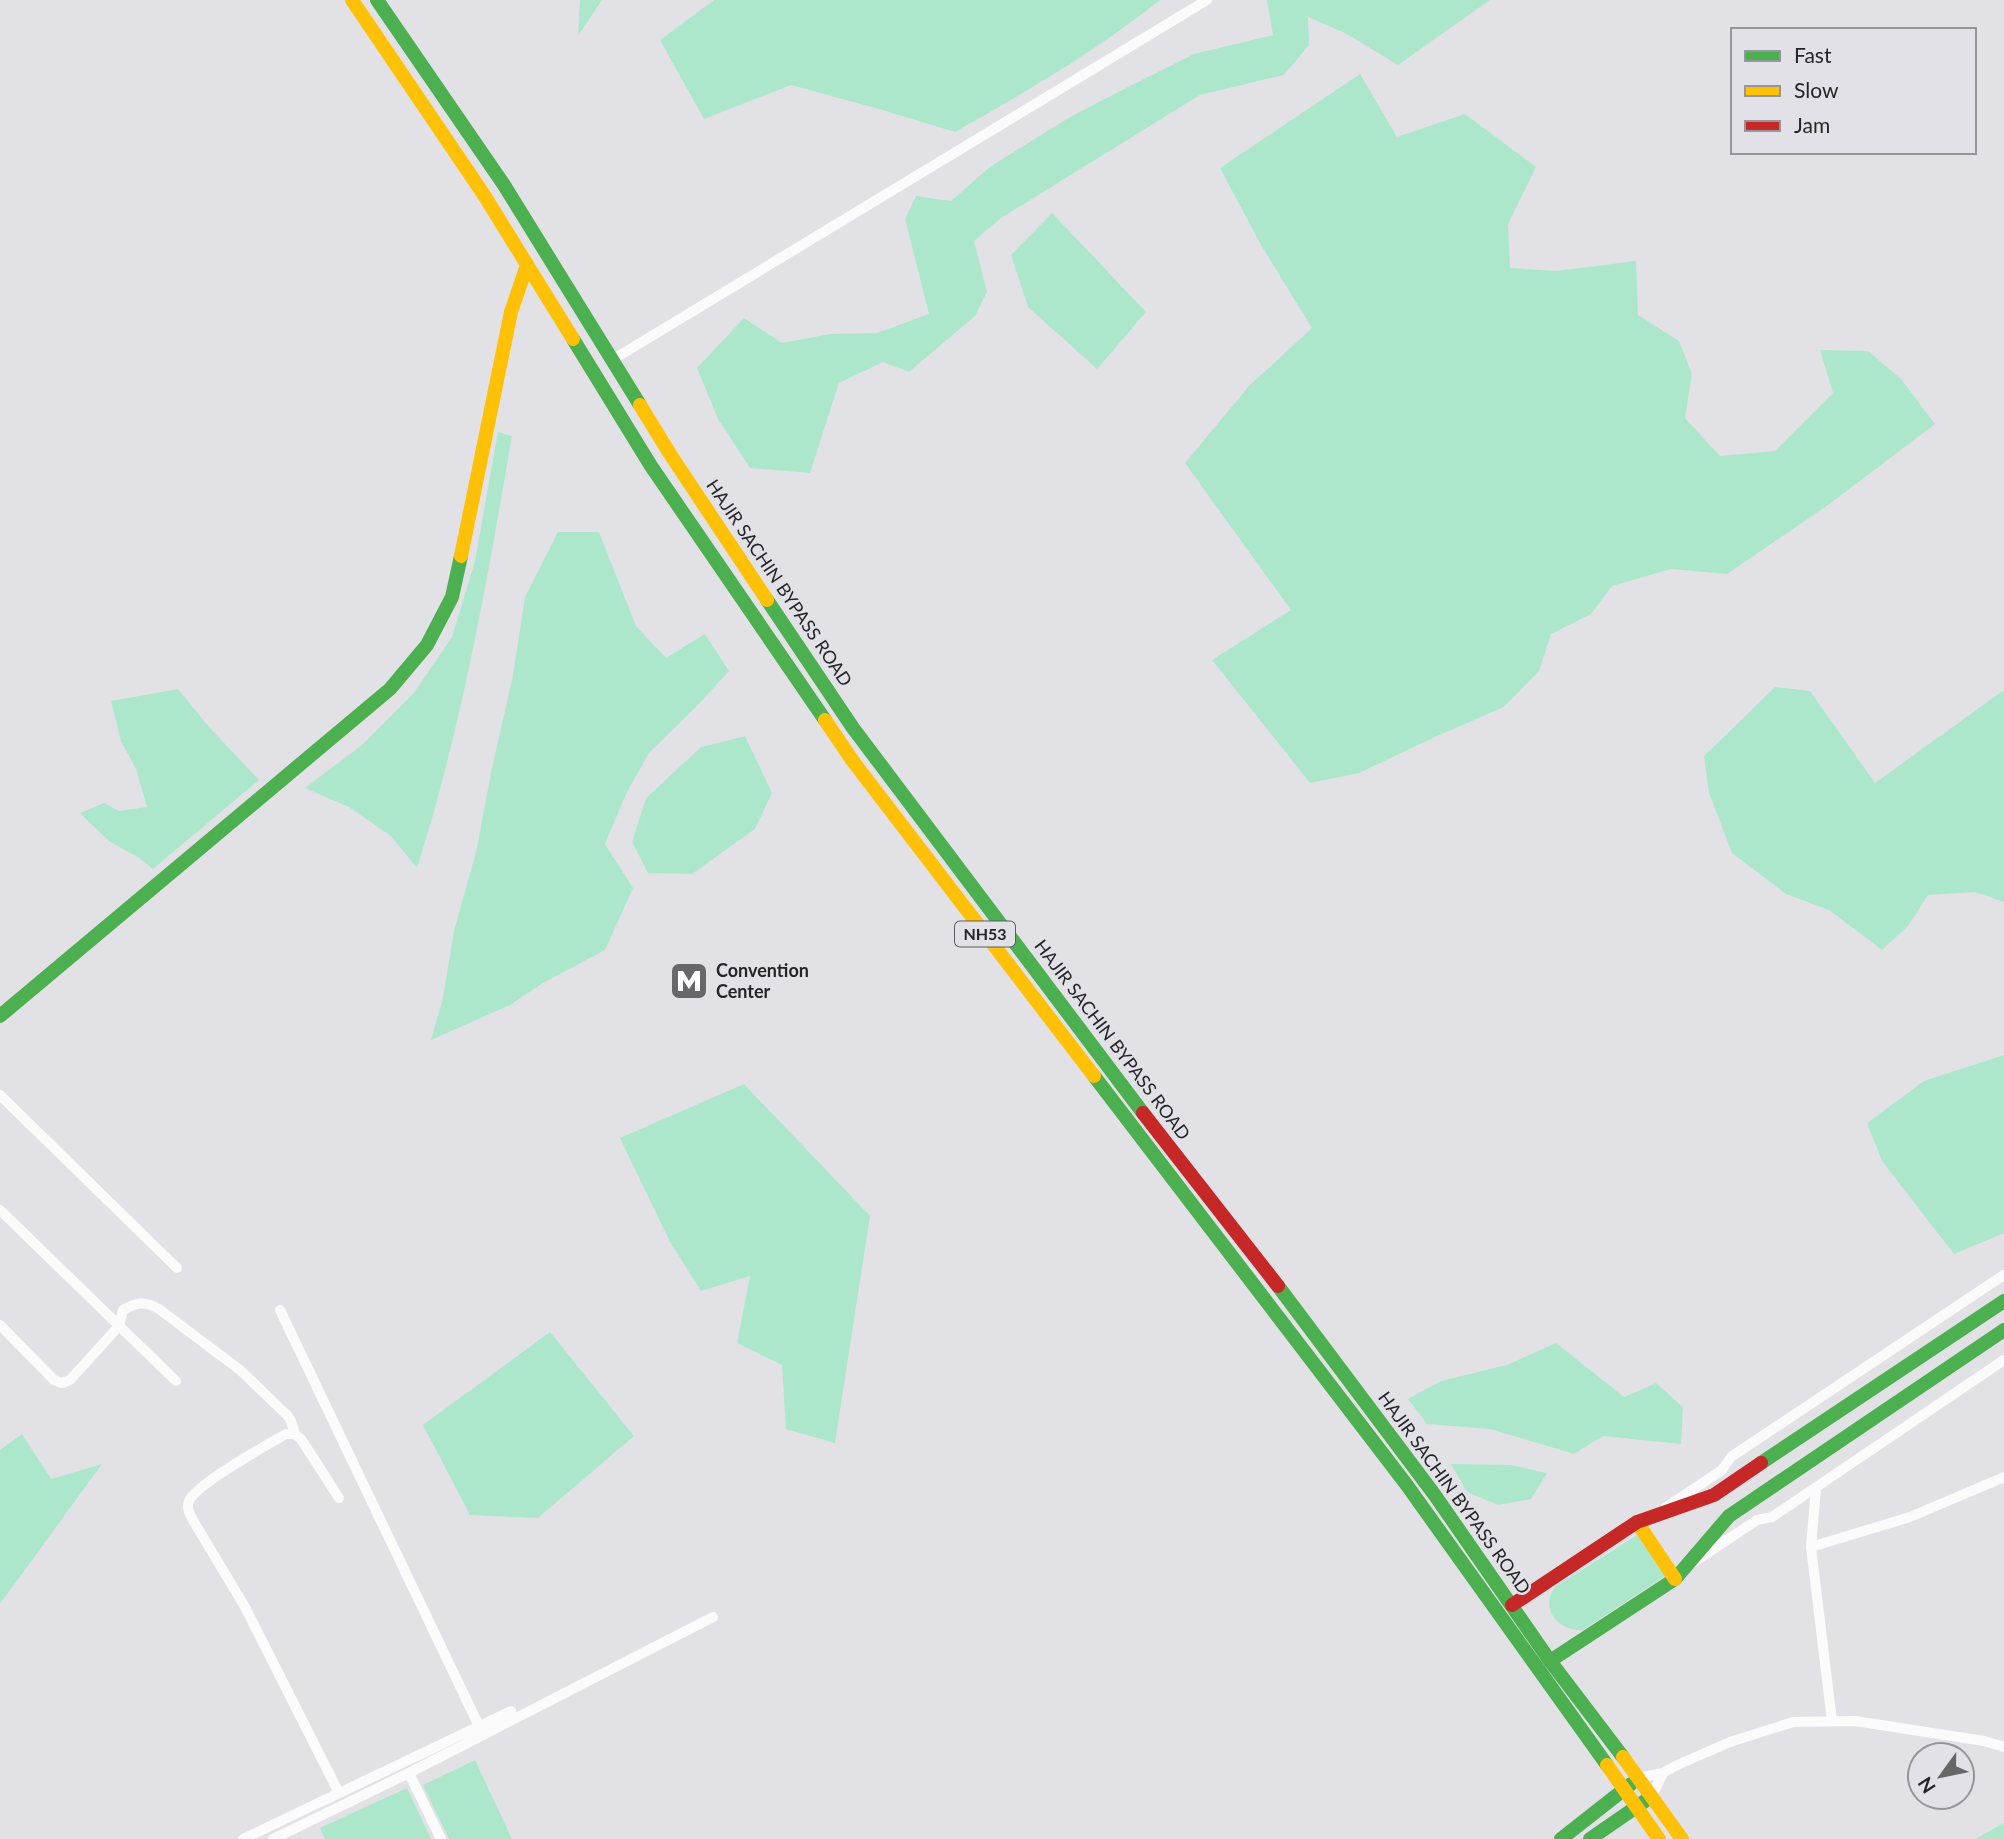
<svg xmlns="http://www.w3.org/2000/svg" width="2004" height="1839" font-family="Lato,sans-serif">
	<style>
		.green { fill: #ace7cc }
		.lines { fill: none; stroke-linecap: round; stroke-linejoin: round }
		.street { stroke: #fbfbfb; stroke-width: 10 }
		.fast { stroke: #4caf50; stroke-width: 14 }
		.slow { stroke: #ffc107; stroke-width: 14 }
		.jam { stroke: #c62828; stroke-width: 14 }
		.labels { text-anchor: middle; stroke-width: 5; stroke-linejoin: round; paint-order: stroke }
		.shield { fill: #e1e1e7; stroke: #5d5d61; stroke-width: 2 }
		.shield-label { font-size: 16px; font-weight: bold; fill: #252527 }
		.street-label { font-size: 18px; fill: #252527; stroke: #e1e1e7 }
		.poi-label { font-size: 18px; font-weight: bold; fill: #252527; stroke: #e1e1e7; text-anchor: start }
	</style>
	<rect width="100%" height="100%" fill="#e2e2e6"/>
	<path class="green" d="M580,0h22l-24,36z
		M714,0h446c-64,51 -134,92 -205,132l-76,-23 -88,-24 -87,34 -44,-79z
		M1267,0h223l-92,65 -51,-31 -39,-17 1,28 -25,30 -84,20 -199,123 -27,23 13,51 -12,24 -66,56 -26,-10 -44,21 -29,90 -60,-5 -32,-49 -21,-51 47,-50 38,25 48,-9 47,-1 52,-19 -24,-95 11,-23 35,5 40,-35 81,-50 56,-29 66,-33 79,-19z
		M1360,74l37,63 68,-23 71,53 -28,57 2,44 46,3 80,-10 2,54 41,26 13,33 -7,44 35,38 55,-5 58,-58 -13,-43 48,1 33,28 34,45 -107,81 -101,69 -56,-5 -59,17 -21,28 -40,20 -12,37 -35,36 -67,29 -78,37 -49,10 -98,-123 79,-50 -106,-147 64,-77 63,-58 -51,-83 -41,-77z
		M1052,213l94,99 -49,57 -69,-62 -17,-52z
		M498,432l14,4c-25,145 -50,291 -95,432l-26,-32 -42,-29 -44,-19 57,-43 51,-51 39,-57 23,-76z
		M558,532h41l37,94 30,32 39,-24 24,37 -32,35 -48,47 -23,41 -21,50 28,44 -28,62 -62,33 -33,22 -79,35 12,-42 11,-67 23,-83 14,-75 22,-98 12,-78z
		M1775,687l35,4 65,92 129,-93v212l-29,-10 -47,3 -20,31 -26,24 -53,-40 -43,-16 -54,-41 -23,-60 -5,-37z
		M178,689l31,38 50,53 -106,89 -15,-12 -28,-15 -30,-29 24,-10 15,8 28,-4 -11,-38 -15,-28 -10,-40z
		M745,736l27,57 -17,36 -63,45 -44,-1 -16,-31 14,-44 55,-51z
		M2004,1055v178l-50,21 -72,-93 -15,-38 57,-42z
		M744,1084l126,132 -35,227 -49,-14 -4,-64 -45,-22 13,-67 -49,15 -31,-49 -50,-104z
		M550,1332l84,104 -96,82 -68,-3 -47,-90z
		M1556,1343l68,54 32,-14 27,24 -2,37 -78,-8 -29,18 -84,-25 -63,-5 -19,-25 33,-18 66,-16z
		M22,1434l29,45 51,-15 -102,140v-154z
		M1451,1464l60,1 36,8 -16,26 -33,6 -31,-13z
		M1637,1535l28,41 -82,54c-24,2 -44,-21 -28,-43z
		M475,1760l37,79h-63l-26,-54z
		M407,1788l24,51h-106l-5,-11z
		M2004,1823v16h-29z"/>
	<g class="lines">
		<path class="street" d="M612,360l595,-360
			M0,1095l177,173
			M0,1210l176,171
			M280,1310l199,416
			M0,1325l54,55 8,3 8,-3 49,-54 4,-16c14,-8 22,-9 36,-1l81,61 47,45 4,6 4,13
			M1816,1488l-5,59 99,-30 94,-40
			M1665,1508l57,-38 9,-13 273,-182
			M1811,1547l21,174
			M1694,1562l63,-42 15,-3 232,-157
			M409,1773l32,66
			M1663,1773l12,-7 55,-24 63,-20 62,-1 129,20 20,6
			M1638,1778l25,-5 -11,23
			M339,1793l-94,-186 -51,-85c-4,-7 -8,-14 -5,-21 7,-17 78,-56 97,-67h9l6,5 38,59
			M243,1839l268,-128
			M273,1839l136,-66 304,-156"/>
		<path class="fast" d="M377,0l127,185 136,220
			M573,339l78,127 174,254
			M767,600l86,128 290,385
			M0,1016l390,-327 37,-44 25,-48 9,-41
			M1094,1076l312,408 201,281
			M1278,1286l156,208 116,167 73,96
			M1761,1463l243,-162
			M1550,1661l125,-82 54,-63 275,-186
			M1561,1839l70,-55
			M1590,1839l55,-38"/>
		<path class="slow" d="M352,0l132,195 89,144
			M640,405l30,49 97,146
			M461,556l50,-244 16,-47
			M825,720l27,40 242,316
			M1637,1522l38,57
			M1623,1757l59,82
			M1607,1765l52,74"/>
		<path class="jam" d="M1143,1113l135,173
			M1512,1605l125,-83 77,-27 47,-32"/>
	</g>
	<defs>
		<symbol id="metro-square" viewBox="-11 -11 22 22"><rect x="-9" y="-9" width="18" height="18" rx="4" fill="#67676a" stroke="#e1e1e7"/><path d="M-5.5 5V-5H-3L0 0L3-5H5.5V5H3V-.5L0 4L-3-.5V5Z" fill="#fff"/></symbol>
	</defs>
	<g fill-rule="evenodd">
		<use href="#metro-square" x="667" y="959" width="44" height="44"/>
	</g>
	<g class="labels">
		<rect class="shield" x="955" y="921.5" width="60" height="25" rx="5"/>
		<g class="shield-label">
			<text x="985" y="940">NH53</text>
		</g>
		<g class="street-label">
			<text transform="translate(779 583) rotate(56)" y="6">HAJIR SACHIN BYPASS ROAD</text>
			<text transform="translate(1112 1040) rotate(53)" y="6">HAJIR SACHIN BYPASS ROAD</text>
			<text transform="translate(1454 1493) rotate(54)" y="6">HAJIR SACHIN BYPASS ROAD</text>
		</g>
		<g class="poi-label">
			<text x="716" y="977">Convention<tspan x="716" dy="21">Center</tspan></text>
		</g>
	</g>
	<rect x="1731" y="28" width="245" height="126" fill="#e1e1e7" stroke="#96969a" stroke-width="2"/>
	<rect x="1745" y="51" width="35" height="10" fill="#4caf50" stroke="#96969a" stroke-width="2"/>
	<text x="1794" y="63" font-size="21" fill="#252527">Fast</text>
	<rect x="1745" y="86" width="35" height="10" fill="#ffc107" stroke="#96969a" stroke-width="2"/>
	<text x="1794" y="98" font-size="21" fill="#252527">Slow</text>
	<rect x="1745" y="121" width="35" height="10" fill="#c62828" stroke="#96969a" stroke-width="2"/>
	<text x="1794" y="133" font-size="21" fill="#252527">Jam</text>
	<g transform="translate(1941 1776) rotate(237)"><circle r="33" fill="#e1e1e7" stroke="#96969a" stroke-width="2"/>
	<path d="M0-5L12 26L0 18L-12 26Z" fill="#67676a"/>
	<text y="-10" font-size="19" font-weight="bold" text-anchor="middle" fill="#252527">N</text>
	</g>
</svg>
